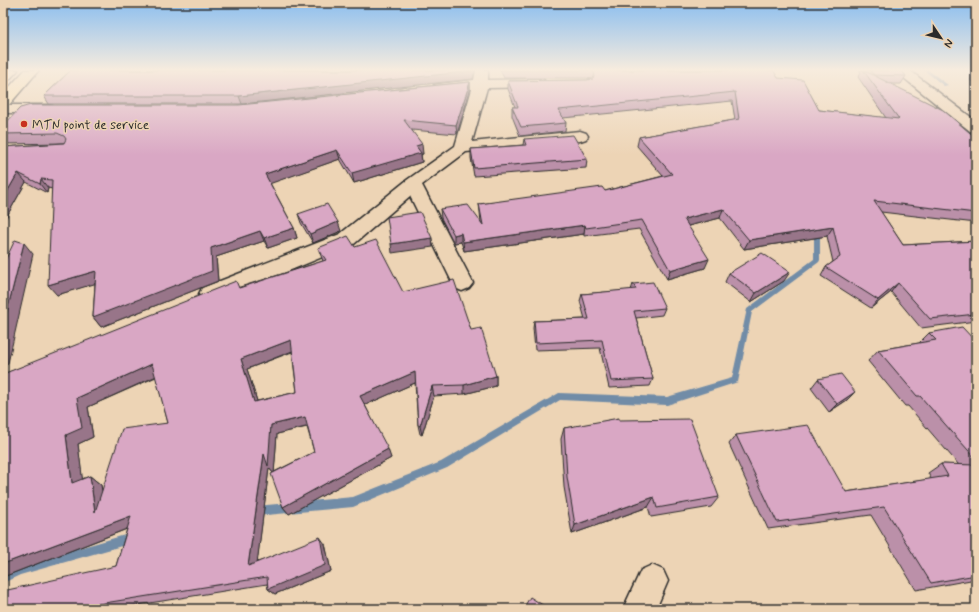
<svg xmlns="http://www.w3.org/2000/svg" width="979" height="612" font-family="Mynerve,sans-serif">
	<style>
		.lines { fill: none; stroke-linecap: round; stroke-linejoin: round }
		.stream { fill: #718ca7; fill-rule: evenodd }
		.minor-casing { stroke: #2b2b2b; stroke-width: 3 }
		.highway-casing { stroke: #2b2b2b; stroke-width: 3 }
		.minor { fill: #edd4b5; fill-rule: evenodd }
		.highway { fill: #f9deab; fill-rule: evenodd }
		.wall { fill: #bb90a9; stroke: #2b2b2b; fill-rule: evenodd }
		.shaded-wall { fill: #987589; stroke: #2b2b2b }
		.building { fill: #d9a7c4; stroke: #2b2b2b; fill-rule: evenodd }
		.poi-dot { fill: #c8321e; stroke: #edd4b5; stroke-width: 1.5 }
		.labels { text-anchor: middle; stroke-width: 3; stroke-linejoin: round; paint-order: stroke }
		.far-poi-label { font-size: 13px; fill: #2b2b2b; stroke: #edd4b5; text-anchor: start }
	</style>
	<rect width="100%" height="100%" fill="#edd4b5"/>
	<filter id="ink" filterUnits="userSpaceOnUse"><feTurbulence type="fractalNoise" baseFrequency=".025" numOctaves="2"/><feDisplacementMap in="SourceGraphic" scale="8" xChannelSelector="R" yChannelSelector="G"/><feConvolveMatrix kernelMatrix="1 2 1 2 8 2 1 2 1" color-interpolation-filters="sRGB"/></filter>
	<g filter="url(#ink)">
		<g class="lines">
			<path class="stream" d="M924,70h4l20,15 -4,1z
				M817,226l3,2v32l-1,2 -67,50 -14,70 -71,23 -107,-5 -113,68 -94,39 -97,9 -3,-2 -2,-3 2,-3 3,-2 97,-9 88,-35 118,-69 108,4 65,-19 15,-69 67,-50v-31z
				M132,533l3,2 2,3 -2,3 -3,2 -112,32 -17,8v-10l16,-8z"/>
			<defs>
				<path id="minor" d="M476,70h12v10l51,-1 5,1 2,3 -2,3 -5,1 -52,1 -15,54 108,-11 6,2 2,3 -2,3 -6,2 -114,11 -44,33 51,98 -4,5 -7,3 -7,-3 -45,-92 -56,48 -136,56 -8,2 -8,-2 -3,-6 3,-6 138,-54 67,-54 48,-34 17,-57 -33,3 -5,-1 -2,-3 2,-3 5,-1 35,-4z
					M894,70h15l67,51v12l-6,-2z
					M3,105h45l5,1 2,3 -2,3 -5,1h-45z
					M652,565l11,5 5,11 -12,28h-33l18,-39z"/>
				<path id="highway" d="M3,70h15l-10,11 -5,1z
					M25,70h14l-31,36 -5,1v-13z"/>
			</defs>
			<use href="#minor" class="minor-casing"/>
			<use href="#highway" class="highway-casing"/>
			<use href="#minor" class="minor"/>
			<use href="#highway" class="highway"/>
		</g>
		<path class="wall" d="M71,70h404l-2,9 -231,25h-193l-5,-8z
			M500,70h273l5,8 41,32 67,8 -28,-41 3,-5 -2,-2h42l5,6 -5,8h-10l85,54v85l-95,-11 22,33 73,-4v80l-55,7 -30,-36 -20,16 -50,-32 5,-9 7,-5 -6,-26 -83,13 -24,-31 -32,8 17,42 -38,11 -28,-50 -55,7v-2l-120,17 -3,-9 -7,1 -13,-25 -1,-9 41,14 -1,-11 -1,-8 126,-13 58,-15 -26,-30 2,-9 96,-17 -3,-19 -169,17 3,5 -1,8 -45,5 -8,-20v-9h3l-7,-18v-8l79,-1 5,-1 -6,-1h-82z
			M974,73h2v12l-6,-5z
			M470,82v9l-13,43 -45,-4 11,24h-2l1,8 -68,21 -14,-24 -70,24 24,45 3,10 -29,10 -4,-7 -48,16 2,24 -117,46 -8,-10 2,-34 -38,12 -5,-106 -4,-1 -1,5 -21,-11 -23,41v-76l61,-4 -61,1v-18l236,-21z
			M524,139l63,20 -1,9 -112,8 -3,-18v-9l52,-4z
			M298,214l43,17 -28,12 -12,-20z
			M355,247l48,45 68,38 25,46v10l-32,8 -30,2 -12,39 -2,-1 -2,-9 -3,-42 -50,22 26,53 -102,56 -6,-7 -10,-34 -4,-5 -12,94 68,-18 6,27 -56,23 -7,-5 -1,-5 -154,25h-110l113,-43 11,-37 -124,48v-203l237,-87 83,-26 -5,-13zM292,352l5,40 -40,9 -10,-32zM156,377l12,46 -66,68 -1,-6 -11,-9 -8,3 -4,-35 15,-7 -5,-30zM307,427l7,25 -40,20 3,-38z
			M729,273l55,8 -33,21 -26,-20z
			M633,284l32,24 -3,7 -26,3 17,61 -3,7 -41,2 -9,-40 -65,2 -2,-22 1,-7 51,-2 -5,-18 2,-7 49,-4z
			M929,333l47,9v237l-60,11 -45,-75 -103,14 -39,-85 7,-9 110,57 85,-13 -3,-6 13,-9 18,1 -51,-59h-3l-37,-45 10,-11 41,-7z
			M818,379l29,21 -18,12 -18,-24z
			M619,420l100,77 -8,10 -60,10 -3,-10 -76,27 -8,-47 -3,-48 3,-11z"/>
		<path class="shaded-wall" d="M473,70h2l-2,9 -231,25 -3,-8z
			M470,82v9l-13,43 -1,-9z
			M422,144l1,10h-2l1,8 -68,21 -2,-10 64,-27z
			M337,150l3,9 -71,25 -4,-10z
			M18,173l8,9 -23,41v-24z
			M41,179l7,9 -1,5 -7,-9z
			M723,209l-3,9 -40,10 4,-9z
			M338,222l3,9 -28,12 -3,-9z
			M585,225l-1,9 -120,17 -1,-9z
			M833,227l-6,9 -83,13 5,-9z
			M294,228l3,10 -29,10 -4,-10z
			M260,231l4,10 -48,16 2,24 -117,46 -8,-10 118,-69z
			M461,233v9l-7,1v-8z
			M432,238l1,9 -41,6 -1,-9z
			M24,243l9,11 -25,109 -5,3v-39z
			M709,259l-4,9 -38,11 3,-9z
			M96,271l8,10 -47,14 -9,-10z
			M790,272l-6,9 -33,21 5,-9z
			M898,283l-7,9 -20,16 7,-8z
			M291,340l4,10 -48,19 13,42 -6,-9 -13,-43z
			M152,364l9,10 -73,33 5,30 -15,7 6,47 -12,-8 -6,-48 11,-37z
			M415,372l2,10 -54,24 -3,-10z
			M496,376v10l-32,8v-9z
			M432,386l2,10 -12,39 -2,-9z
			M855,392l-8,8 -18,12 8,-8z
			M305,417l5,9 -33,8 -3,40 -5,-6 -13,104 -8,-6 16,-112 7,-29z
			M388,449l3,9 -102,56 -6,-7z
			M90,476l11,9 6,35 -12,-8z
			M654,497l-6,10 -76,27 3,-9z
			M131,516l11,7 -139,54v-13z
			M320,537l5,7 6,27 -56,23 -7,-5z"/>
		<path class="building" d="M71,70h402v1l-234,25h-195z
			M589,70h184l5,8 25,2 16,30 80,9 -36,-49 80,40 33,28v75l-102,-12 29,44 73,-4v73l-46,5 -32,-36 -20,17 -52,-33 14,-10 -7,-30 -84,13 -26,-31 -39,10 25,40 -39,11 -28,-50 -56,8 -1,-3 -122,17 -2,-9 -7,2 -14,-26 28,-4 15,20 -4,-21 123,-17 3,4 67,-17 -33,-37 100,-18 -4,-27 -176,18 7,13 -45,4 -9,-20h6l-10,-26 79,-1 6,-1 2,-5 -3,-4z
			M870,70h31l5,6 -32,-1z
			M470,82l-14,43 -52,-5 18,24 -6,2 5,7 -69,20 -15,-23 -72,24 29,54 -30,10 -4,-7 -49,17 1,23 -119,46 3,-46 -48,14 4,-105 -11,-1 -1,5 -22,-11 -15,26v-52l61,-4 2,-4 -2,-3 -7,-3 -54,1v-8l17,-18 11,-3h208z
			M573,135l14,24 -113,9 -3,-19 55,-4 -2,-6z
			M327,204l11,18 -28,12 -12,-20z
			M420,212l12,26 -41,6 -4,-27z
			M348,236l7,11 21,-7 27,52 51,-12 17,50 10,-2 15,48 -32,9 -32,1 -12,40 -2,-1 -3,-53 -55,24 28,53 -105,58 -12,-33 43,-22 -9,-35 -34,8 -3,41 -4,-12 -16,112 72,-29 5,28 -57,24 -1,-12 -200,32h-64v-18l113,-25 15,-50 -128,48v-190l233,-93 3,7 87,-28 -8,-12zM291,340l6,52 -43,10 -13,-43zM152,364l16,59 -46,6 -27,83 -5,-36 -18,7 -6,-48 16,-7 -5,-30z
			M15,240l9,3 -21,84v-62z
			M762,253l28,19 -34,21 -27,-20z
			M653,282l12,26 -31,3 19,68 -42,2 -9,-41 -66,3 -2,-22 55,-2 -7,-25 54,-5 -3,-5z
			M962,327l14,15v117l-56,-63h-3l-39,-46 58,-10 -7,-7z
			M841,374l14,18 -18,12 -19,-25z
			M619,418v2l71,-1 29,78 -62,11 -3,-11 -79,28 -8,-48 -3,-49z
			M808,425l38,67 102,-16 -7,-12 35,1v110l-45,8 -47,-76 -107,15 -41,-87z
			M530,597l19,12h-26z"/>
	</g>
	<linearGradient id="sky" x2="0" y2="1"><stop stop-color="#8bbeef"/><stop offset="0.45" stop-color="#f7ecde"/><stop offset="1" stop-color="#f7ecde" stop-opacity="0"/></linearGradient>
	<rect width="979" height="155" fill="url(#sky)"/>
	<circle class="poi-dot" cx="24" cy="124" r="4"/>
	<g class="labels">
		<g class="far-poi-label">
			<text x="32" y="129">MTN point de service</text>
		</g>
	</g>
	<rect width="979" height="612" fill="none" stroke="#edd4b5" stroke-width="16"/>
	<rect x="8" y="8" width="963" height="596" fill="none" stroke="#2b2b2b" stroke-width="1.5" filter="url(#ink)"/>
	<g transform="translate(941 38) rotate(125)" stroke="#edd4b5" stroke-width="3" paint-order="stroke">
	<path d="M0-3L7 15L0 10L-7 15Z" fill="#2b2b2b"/>
	<text y="-6" font-size="11" font-weight="bold" text-anchor="middle" fill="#2b2b2b">N</text>
	</g>
</svg>
